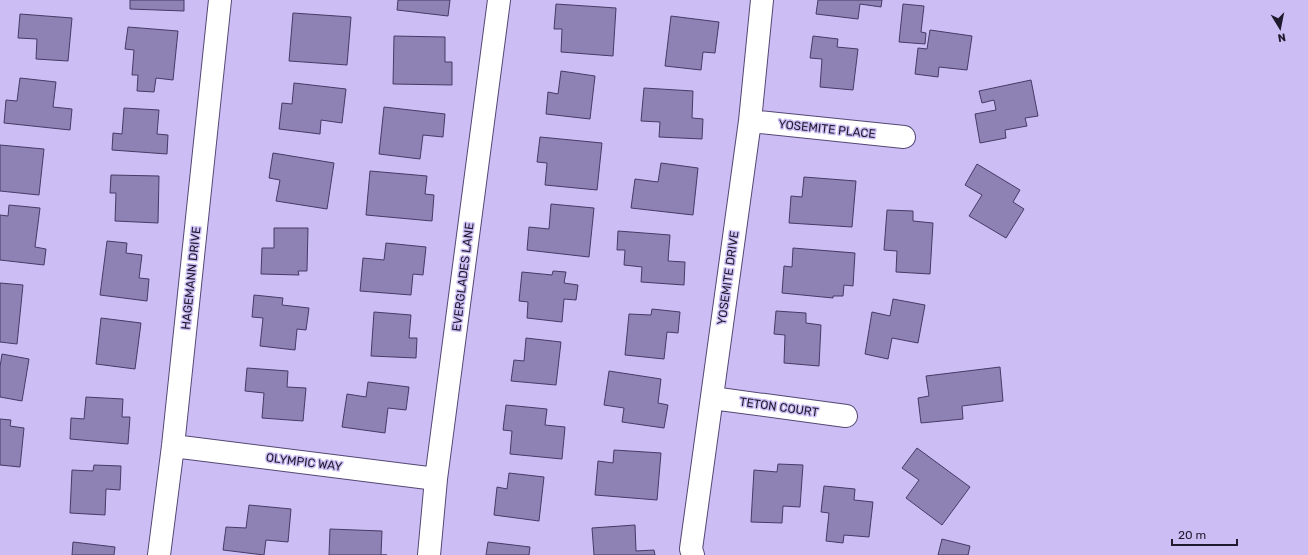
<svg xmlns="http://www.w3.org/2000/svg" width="1308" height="555" font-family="Rubik,sans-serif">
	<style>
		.building { fill: #8e81b3; stroke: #473a67 }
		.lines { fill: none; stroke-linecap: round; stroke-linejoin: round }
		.minor-casing { stroke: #544774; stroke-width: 24 }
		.minor { stroke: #fff; stroke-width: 22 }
		.labels { text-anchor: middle; stroke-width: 3; stroke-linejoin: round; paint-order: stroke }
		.street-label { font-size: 12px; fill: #201a2e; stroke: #ccbef4 }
	</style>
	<rect width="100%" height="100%" fill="#ccbef4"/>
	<path class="building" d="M130,0h54v11l-54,-2z
		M398,0h52l-2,16 -51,-6z
		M818,0h64l-1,7 -21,-3 -2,15 -42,-5z
		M556,4l60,4 -3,48 -52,-4 1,-23h-8z
		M903,4l21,2 -3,26 5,1 -1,11 -26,-2z
		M293,13l58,4 -4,48 -58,-4z
		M20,14l52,4 -4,43 -32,-2 1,-20 -19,-1z
		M671,16l48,6 -4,31 -12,-1 -2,18 -36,-4z
		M128,27l50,4 -5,49 -17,-2 -2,14 -17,-1 1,-16h-6l2,-25 -9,-1z
		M930,30l42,6 -5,34 -28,-3 -1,10 -23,-3 3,-26 9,1z
		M394,36l51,1v25h7v23l-59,-1z
		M813,36l25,3 -1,8 21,2 -5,41 -33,-3 2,-28 -12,-1z
		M561,71l34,5 -5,43 -44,-5 2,-22 10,2z
		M20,78l36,4 -3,25 19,2 -2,21 -66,-7 2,-23 11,1z
		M1031,80l7,36 -13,2 2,8 -22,4 1,8 -26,5 -5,-29 21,-4 -2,-10 -12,3 -3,-12z
		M294,83l52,6 -4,34 -21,-3 -1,14 -41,-5 3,-26 10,1z
		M644,88l49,3 -1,27 11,1 -1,20 -43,-2 1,-15 -19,-1z
		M384,107l61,7 -2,23 -20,-2 -3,24 -41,-5z
		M124,108l35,2 -2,24 11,1 -1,19 -55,-4 1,-17 9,1z
		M540,137l62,6 -5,47 -52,-5 2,-22 -10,-1z
		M0,145l44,4 -5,46 -39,-4z
		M273,153l61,10 -7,46 -51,-8 4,-21 -11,-2z
		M661,163l37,5 -5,47 -62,-7 4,-29 23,3z
		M977,164l43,26 -7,12 11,7 -18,29 -37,-22 13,-21 -17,-10z
		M370,171l57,5 -2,18 9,1 -2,26 -66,-6z
		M111,175l48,1 -1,47 -43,-2 1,-28h-6z
		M804,177l52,4 -4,46 -63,-4 2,-27 11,1z
		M551,204l43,4 -5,49 -62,-7 2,-23 20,2z
		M9,205l31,3 -5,39 11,2 -2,16 -44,-5v-45l8,1z
		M887,210l26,1v10l20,2 -3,51 -34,-2 1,-21 -13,-1z
		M274,228h34l-1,43h-9l1,4 -38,-1 1,-26h12z
		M618,231l52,4 -2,26 17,1 -1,23 -43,-3 1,-15 -18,-2 1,-15h-8z
		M107,241l20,2 -1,10 16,2 -3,23 10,1 -2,22 -47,-6z
		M386,243l40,4 -3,28 -10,-1 -2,21 -51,-4 3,-33 21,2z
		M793,248l62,5 -2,33 -9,-1 -1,11h-10v2l-51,-5 2,-27 8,1z
		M553,271l13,1 -2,11 14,2 -2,15 -12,-1 -2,23 -35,-4 1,-16 -9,-1 3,-29 30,3z
		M0,283l23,2 -6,59 -17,-2z
		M254,295l29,3 -1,7 27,3 -3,22 -9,-1 -2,21 -35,-4 3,-28 -11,-1z
		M893,299l32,6 -7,38 -26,-5 -4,21 -23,-5 7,-42 18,4z
		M652,309l28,3 -2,21 -11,-1 -3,27 -39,-4 4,-41 22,1z
		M776,311l30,2v10l15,2 -2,41 -35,-3 1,-28 -11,-1z
		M374,312l37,3 -2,23h8l-1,20 -45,-2z
		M101,318l40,5 -6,46 -39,-5z
		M526,338l35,4 -5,43 -45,-4 3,-21 10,1z
		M2,354l27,5 -7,42 -22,-4v-30z
		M1000,367l3,34 -41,5 1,13 -42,4 -3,-25 11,-2 -3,-20z
		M247,368l41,3 -1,16 19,1 -3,33 -41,-3 2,-25 -19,-2z
		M609,371l52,8 -3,24 10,2 -4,23 -42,-6 2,-14 -20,-3z
		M368,382l41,5 -3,23 -18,-2 -3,25 -43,-6 5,-33 19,3z
		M86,397l37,2 -1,18h8l-2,27 -58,-5 1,-21 13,1z
		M506,405l41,4 -2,16 20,2 -3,32 -52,-5 2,-23 -9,-1z
		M0,419l11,1 -1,6 14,2 -4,39 -20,-2z
		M917,448l53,39 -28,38 -36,-27 13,-18 -17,-12z
		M614,450l47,3 -4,47 -62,-5 3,-34 15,2z
		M778,464l25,1 -3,42 -17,-1 -1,17 -31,-1 3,-52 23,2z
		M94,465l27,1 -1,24 -14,-1 -1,26 -35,-2 2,-43 21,1z
		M509,473l35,4 -5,44 -45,-6 3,-28 10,2z
		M824,486l31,3 -1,11 19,2 -4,35 -25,-2 -1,8 -17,-2 3,-28 -8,-1z
		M249,505l42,4 -3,33 -22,-2 -2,15 -41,-5 3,-23 20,1z
		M635,525l1,26 18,-1 1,5h-61l-2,-27z
		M330,529l52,2 -1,24h6h-58z
		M942,539l28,7 -2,9h-30z
		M73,542l42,5 -1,8h-42z
		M488,542l42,5 -1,8h-43z"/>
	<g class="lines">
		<defs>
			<path id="minor" d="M750,121l154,16
				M712,398l134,18
				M173,446l263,33
				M159,555l14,-109 47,-446
				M429,555l7,-76 63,-479
				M693,555l-2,-6 59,-428 12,-121"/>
		</defs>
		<use href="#minor" class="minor-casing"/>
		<use href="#minor" class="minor"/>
	</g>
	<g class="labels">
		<g class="street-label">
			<text transform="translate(827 129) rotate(6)" y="4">YOSEMITE PLACE</text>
			<text transform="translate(463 277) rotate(-83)" y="4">EVERGLADES LANE</text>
			<text transform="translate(191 278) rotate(-84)" y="4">HAGEMANN DRIVE</text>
			<text transform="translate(728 278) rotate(-82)" y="4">YOSEMITE DRIVE</text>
			<text transform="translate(779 407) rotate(8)" y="4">TETON COURT</text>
			<text transform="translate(304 462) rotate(7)" y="4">OLYMPIC WAY</text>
		</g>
	</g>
	<g transform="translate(1280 28) rotate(170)" stroke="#ccbef4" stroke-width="3" paint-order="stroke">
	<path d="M0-3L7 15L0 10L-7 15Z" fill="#201a2e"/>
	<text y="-6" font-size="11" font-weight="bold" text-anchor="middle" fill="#201a2e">N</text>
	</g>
	<path d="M1172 539v6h65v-6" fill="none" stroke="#201a2e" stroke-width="2"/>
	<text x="1178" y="539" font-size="12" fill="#201a2e" stroke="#ccbef4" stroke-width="3" paint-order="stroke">20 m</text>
</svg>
